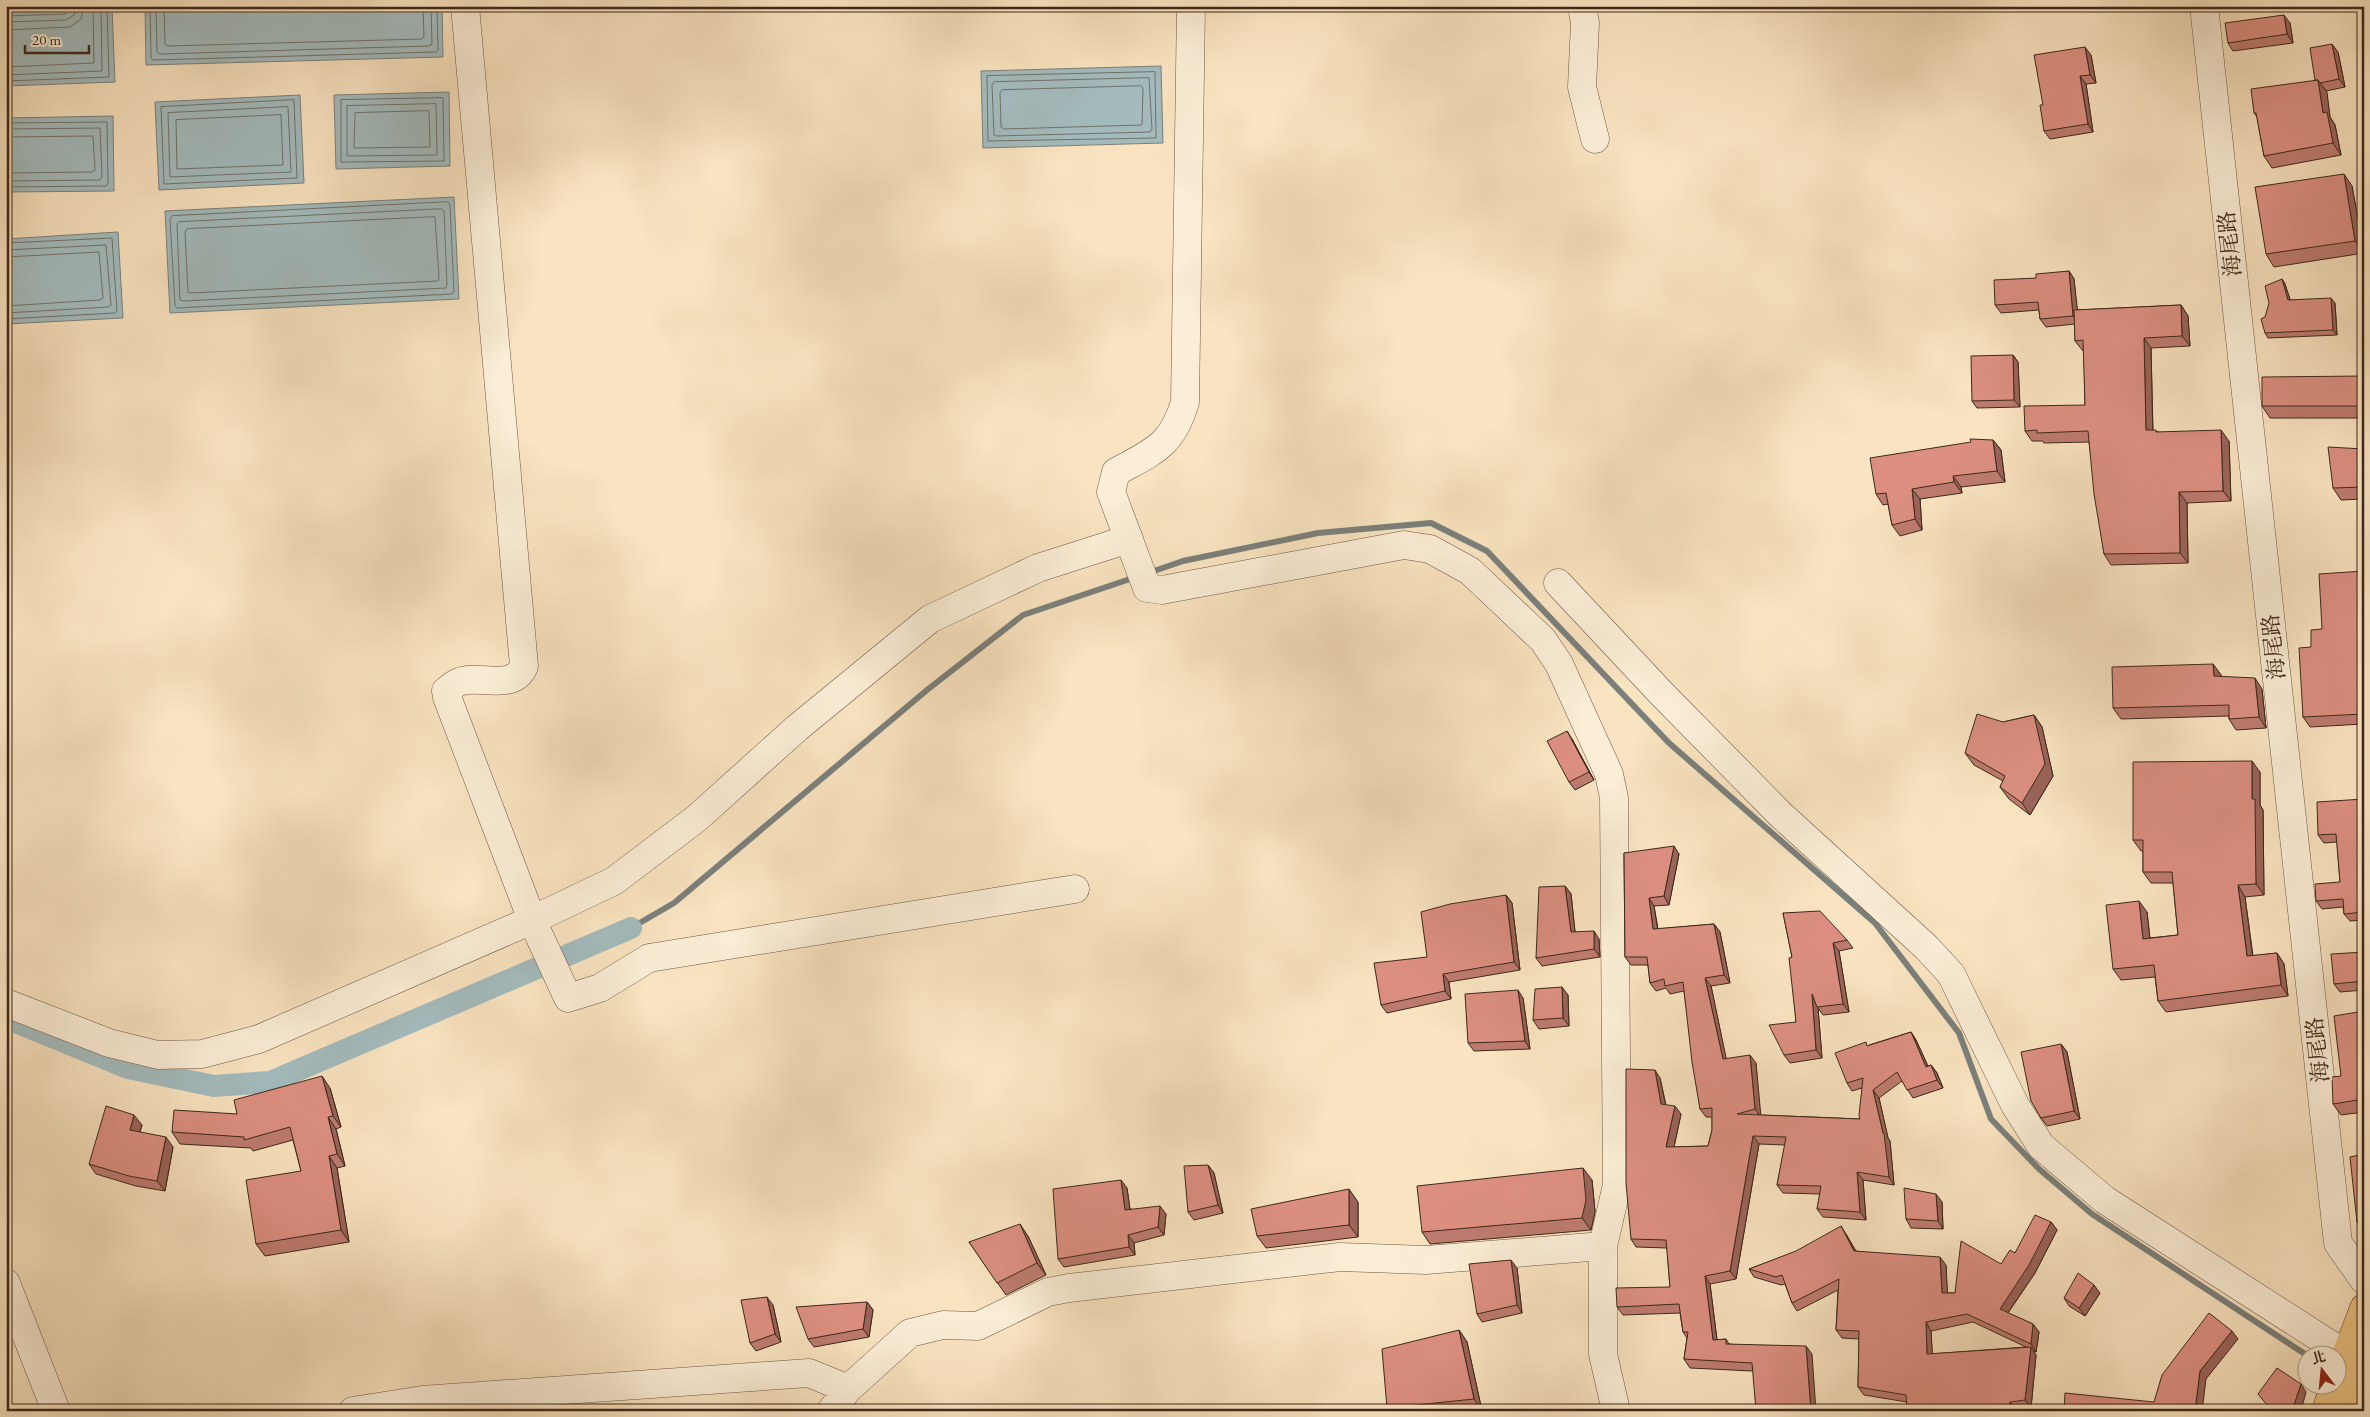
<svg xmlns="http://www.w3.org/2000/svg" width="2370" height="1417" font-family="'EB Garamond','Noto Serif TC',serif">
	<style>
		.water { fill: #a3bbbd; stroke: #7b807b }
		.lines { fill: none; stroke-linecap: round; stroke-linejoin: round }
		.shore { stroke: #70726b; stroke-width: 1 }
		.stream { stroke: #7b807b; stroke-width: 6 }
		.canal { stroke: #a3bbbd; stroke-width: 22 }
		.minor-casing { stroke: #6d5743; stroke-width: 29 }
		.major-casing { stroke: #3e2819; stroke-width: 29 }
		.minor { stroke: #fbedd6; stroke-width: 28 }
		.major { stroke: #ecc280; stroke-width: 28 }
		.wall { fill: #bd7b6f; stroke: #3e2819; fill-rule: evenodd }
		.shaded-wall { fill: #9a645a; stroke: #3e2819 }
		.building { fill: #dc8f81; stroke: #3e2819 }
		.labels { text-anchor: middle; stroke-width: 5; stroke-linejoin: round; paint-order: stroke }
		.street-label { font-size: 22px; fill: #3e2819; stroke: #fbedd6 }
	</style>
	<rect width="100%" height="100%" fill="#f9e3c0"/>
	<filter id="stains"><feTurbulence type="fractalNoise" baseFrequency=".004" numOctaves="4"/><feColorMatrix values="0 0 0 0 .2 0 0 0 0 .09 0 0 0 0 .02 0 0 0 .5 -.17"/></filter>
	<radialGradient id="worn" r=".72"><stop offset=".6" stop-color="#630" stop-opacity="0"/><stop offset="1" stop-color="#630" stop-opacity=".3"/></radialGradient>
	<path class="water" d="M145,6h297l1,51 -297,8z
		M112,7l3,75 -109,4v-75z
		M1161,66l2,77 -180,5 -2,-77z
		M449,92l1,74 -114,3 -2,-74z
		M300,95l4,88 -145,7 -4,-88z
		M113,116l1,75 -108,1v-74z
		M454,197l5,102 -289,14 -5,-102z
		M118,232l5,86 -117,6v-85z"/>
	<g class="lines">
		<path class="shore" d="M150,6l1,52 3,2 282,-8 2,-2 -1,-44
			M156,6l1,46 3,2 269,-8 3,-2 -1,-38
			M164,6l1,38 2,2 255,-7 2,-2 -1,-31
			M6,16l59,-2 4,-3 1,-5
			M6,22l60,-2 8,-5 3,-9
			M6,30l64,-3 11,-8 3,-13
			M6,67l88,-4 -1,-57
			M1155,72l1,66 -168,3 -1,-65z
			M6,75l96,-4 -1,-65
			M1149,78l3,51 -2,3 -154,4 -2,-1 -2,-50 2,-3z
			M6,81l103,-4 -2,-71
			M1141,86l2,2 -1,37 -138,4 -3,-2 -1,-35 2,-2z
			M443,98l1,63 -103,1v-62z
			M294,100l3,78 -133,6 -3,-77z
			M436,104l1,51 -90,1v-50z
			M288,107l3,65 -121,5 -2,-64z
			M429,111l1,36 -76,1 1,-35z
			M281,115l2,50 -106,4 -1,-49z
			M6,123l101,-1 1,61 -2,3 -100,1
			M6,129l94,-1 2,49 -2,3 -94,1
			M6,137l87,-1 2,34 -3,2 -86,1
			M448,202l2,3 4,86 -2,3 -275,14 -2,-2 -5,-87 2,-3z
			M442,209l2,2 3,74 -1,3 -263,13 -3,-1 -3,-76 2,-2z
			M435,217l4,61 -1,3 -248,12 -2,-1 -3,-60 2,-3z
			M6,243l106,-5 5,73 -2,2 -109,6
			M6,250l100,-5 5,60 -3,2 -102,6
			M6,257l93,-5 4,46 -3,2 -94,6"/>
		<path class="stream" d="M1148,573l35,-12 135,-28 113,-10 56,28 182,192 206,180 84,110 32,86 48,50 53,45 216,142
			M631,928l43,-25 253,-213 96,-75 113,-38"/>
		<path class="canal" d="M6,1018l122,50 86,18 56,-4 361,-154"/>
		<defs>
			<path id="minor" d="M465,6l59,660c-11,26 -44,8 -65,16 -4,1 -9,6 -13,9l1,6 85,223 36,78 32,-10 49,-30 426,-69
				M1191,6l-6,396c-13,44 -31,49 -69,70l-5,20 36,96 15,2 242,-45 26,4 40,22 73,69 16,24 50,110 5,24 3,387 -14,61
				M1582,6l3,17 -3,64 13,52
				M2204,6l134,1237 26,37
				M1558,583l103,110 119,121 146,133 25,27 64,131 26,41 64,54 240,154 19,10
				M6,1003l103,40 49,12 44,-1 57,-15 273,-119 82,-39 83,-63 100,-90 133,-109 108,-51 91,-29
				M6,1283l50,128
				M353,1411l69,-11 387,-27 39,16
				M831,1411l17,-22 62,-56 33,-8 35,1 70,-34 21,-4 271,-31 86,3 177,-14v108l13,57"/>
			<path id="major" d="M2338,1377l26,-69
				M2326,1411l9,-27
				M2349,1411l15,-41"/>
		</defs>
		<use href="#minor" class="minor-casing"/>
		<use href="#major" class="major-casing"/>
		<use href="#minor" class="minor"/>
		<use href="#major" class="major"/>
	</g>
	<path class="wall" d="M2290,23l3,20 -60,8 -5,-8z
		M2338,52l7,35 -19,4 4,26 5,8 6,30 -69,13 -8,-12 -7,-39 -3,-4 61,-33z
		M2091,55l5,28 -10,1 7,48 -43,7 -6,-8 -1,-26z
		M2352,186l12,67 -90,14 -8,-13z
		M2069,271l5,8 3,31 104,-5 7,11 2,30 -39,2 2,82 5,2 71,9 2,60 -44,2 1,60 -77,2 -7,-11 -15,-112 -45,1 -1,-2h-11l-7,-10 60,-26 -1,-54h-1l-8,-10v-17l-29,3 -6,-8 -1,-9 -38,3 -6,-8 41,-27z
		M2282,279l3,5 5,16 45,3 2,32 -69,3 -3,-5v-16z
		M2013,355l5,7 2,45 -43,1 -5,-7z
		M2364,376v42h-94l-8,-12z
		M1993,440l8,10 4,32 -44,5 1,6 -42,6 2,31 -22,6 -8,-11 -4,-21 -5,1 -7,-11z
		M2364,449v50l-23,1 -8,-12z
		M2364,571v153l-54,3 -7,-10 8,-70 11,-18z
		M2213,664l8,11v1l41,13 4,39 -30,2 -7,-11v-3l-108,3 -8,-11z
		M2034,715l8,12 11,49 -23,39 -21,-16 -9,-12 3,-6 -29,-16 -9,-12 38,-31z
		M1572,739l22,41 -19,10 -6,-8z
		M2260,772v33l3,5 1,85 -19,2 8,59 24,-3 7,11 4,32 -122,16 -8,-11 -3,-24 -34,3 -8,-11 34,-57 3,26 28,-3 -5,-52h-22l-8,-11v-21h-2l-8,-11z
		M2364,799v121l-14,1 -6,-7 -1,-7 -21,2 -6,-8 24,-19 -3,-40 -13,1 -6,-8z
		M1624,853l55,1 -10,51 -15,1 4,23 56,-5 6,8 10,51 -19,3 15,73 30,4 4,52 100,4 2,-31 -10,3 -5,-8 22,-38 42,-13 5,8 12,26 3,-1 6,8 6,15 -30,10 -11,-17 -23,17 9,40 2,3 4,44 -31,-5 3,40 -43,-3 -6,-8 3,-15 -37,-1 -6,-8 8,-40 -26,-1 -23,135 -26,5 7,56 9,-1 3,5 83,10 -60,17 -62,-3 -6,-9 3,-21 -4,-6 -3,-19 -57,2 -6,-8 53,-20 -3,-39 -31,-1 -5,-8 29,-161 6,27 15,9 -7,33 34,-1 4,-16v-13h-6l-6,-8 -16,-118 -14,3 -4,-6 -10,3 -6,-8 -2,-18h-17l-6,-8z
		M1565,886l6,8 4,38 24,7 1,18 -58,9 -6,-8z
		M1506,895l6,8 8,67 -71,12 2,17 -64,14 -6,-8 46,-48z
		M1783,913l64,27 6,8 -14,3 10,61 -26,3 -5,-7 4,50 -32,5 -6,-8 12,-33 -4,-65z
		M2364,952v38l-24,2 -6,-8z
		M1568,995l1,31 -30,3 -6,-9z
		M1523,998l7,51 -56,2 -6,-8z
		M2364,1011v101l-23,3 -8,-11 8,-28z
		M2061,1044l6,8 13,67 -33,7 -6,-8z
		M330,1088l11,39 -5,2 9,37 -8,2 12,74 -84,14 -9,-12 45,-73 -8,-31 -40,11 -2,-3 -71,-4 -8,-12z
		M142,1125l-2,7 33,15 -8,44 -29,-5 -40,-12 -7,-10z
		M1208,1165l6,8 9,40 -29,7 -6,-8z
		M1592,1180l3,32 -4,18 -161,14 -8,-12z
		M1127,1188l3,21 36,5 -2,21 -30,8 1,12 -71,12 -6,-8z
		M1358,1202v35l-92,11 -9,-12z
		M1942,1202l1,27 -32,-1 -5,-9z
		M2051,1222l6,8 -22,43 -27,40 25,11 6,8 -3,20 -3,-1 3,4 -5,53 -16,3h-108v-9l-43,-7 -6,-8 1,-48 -17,-1 -6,-8 2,-40 -41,21 -5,-8 -7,-19 -4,1 -27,-8 -5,-8 97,-35 10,17 90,14 1,28h8l46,-29zM1973,1322l53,25 -94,7 -1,-23z
		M1028,1236l18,39 -40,20 -37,-53z
		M1517,1268l5,45 -40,9 -5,-8z
		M2100,1293l-15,23 -16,-10 -5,-8z
		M867,1302l6,8 -4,27 -55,10 -6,-8z
		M773,1305l8,37 -25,9 -6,-8z
		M1459,1330l8,12 15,69h-93l-2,-3z"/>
	<path class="shaded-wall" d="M2284,15l6,8 3,20 -6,-9z
		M2332,44l6,8 7,35 -6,-8z
		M2085,47l6,8 5,28 -6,-8z
		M2080,76l6,8 7,48 -5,-8z
		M2318,80l9,12 3,25 5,8 6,30 -8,-12 -10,-30z
		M2344,174l8,12 12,67 -9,-12z
		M2069,271l5,8 5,45 -6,-8z
		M2282,279l3,5 7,21 -4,-5z
		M2331,298l4,5 2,32 -4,-5z
		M2181,305l7,11 2,30 -8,-10z
		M2144,338l7,10 2,93 -7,-11z
		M2013,355l5,7 2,45 -6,-7z
		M2221,430l8,11 2,60 -8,-10z
		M1993,440l8,10 4,32 -8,-11z
		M1953,476l8,11 1,6 -8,-11z
		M1912,489l8,10 2,31 -7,-11z
		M2179,492l8,11 1,60 -8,-10z
		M2213,664l8,11v12l-7,-11z
		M2255,678l7,11 4,39 -7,-11z
		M2034,715l8,12 11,49 -23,39 -8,-12z
		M1567,731l5,8 22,41 -5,-8z
		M2252,761l8,11v33l3,5 1,85 -8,-11 -4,-85z
		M1674,846l5,8 -10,51 -5,-9z
		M2238,885l7,12 9,70 -7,-11z
		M1565,886l6,8 5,47 -5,-9z
		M1506,895l6,8 8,67 -6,-8z
		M1649,898l5,8 5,32 -6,-9z
		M2139,901l8,11 4,38 -8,-11z
		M1714,924l6,8 10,51 -6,-8z
		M1594,931l5,8 1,18 -6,-8z
		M1833,943l6,8 10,61 -6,-8z
		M2277,953l7,11 4,32 -7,-11z
		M1443,974l6,8 2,17 -6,-8z
		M1705,978l6,8 17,81 -5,-8z
		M1562,987l6,8 1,31 -6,-8z
		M1518,990l5,8 7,51 -5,-8z
		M1812,994l6,14 4,50 -6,-8z
		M1911,1032l5,8 16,35 -6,-8z
		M2061,1044l6,8 13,67 -6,-8z
		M1750,1055l6,8 5,54 -6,-8z
		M1931,1065l6,8 6,15 -6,-8z
		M1655,1070l5,8 7,34 -6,-8z
		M322,1076l8,12 11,39 -8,-11z
		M1873,1090l6,8 9,40 2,3 4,44 -5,-8 -6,-44z
		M1675,1106l6,8 -9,42 -6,-9z
		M134,1115l8,10 -5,16 -7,-11z
		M328,1117l8,12 9,37 -8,-12z
		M1753,1136l6,8 -23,135 -6,-8z
		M166,1137l7,10 -8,44 -8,-10z
		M329,1156l8,12 12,74 -8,-12z
		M1208,1165l6,8 9,40 -5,-8z
		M1583,1168l9,12 3,32 -4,18 -9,-12z
		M1857,1172l6,8 3,40 -6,-8z
		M1121,1180l6,8 4,30 -6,-8z
		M1349,1189l9,13v35l-9,-12z
		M1936,1194l6,8 1,27 -5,-8z
		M1160,1206l6,8 -2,21 -6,-8z
		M2364,1209v19l-2,2 -5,-8z
		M2051,1222l6,8 -22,43 -30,44 -5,-8z
		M1020,1224l8,12 18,39 -9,-12z
		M1841,1226l5,8 14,25 -6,-8z
		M1128,1235l6,8 1,12 -6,-8z
		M1940,1257l6,8 2,36 -6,-8z
		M1511,1260l6,8 5,45 -5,-8z
		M1705,1276l5,8 8,64 -5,-8z
		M2094,1285l6,8 -15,23 -6,-8z
		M767,1297l6,8 8,37 -6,-8z
		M867,1302l6,8 -4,27 -6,-8z
		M1926,1322l5,9 2,31 -6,-8z
		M2033,1324l6,8 -3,20 -5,-8z
		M1459,1330l8,12 15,69 -8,-12z
		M2232,1331l6,8 -32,40 -4,32h-7l5,-40z
		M1806,1346l6,8 4,57h-5z
		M2031,1347l5,8 -5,53 -6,-8z
		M2301,1384l5,8 -5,19h-9z
		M2010,1402l6,8 -1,1h-8z"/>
	<path class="building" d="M2284,15l3,19 -59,9 -3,-20z
		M2332,44l7,35 -19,4 -2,-3h-3l-5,-32z
		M2085,47l5,28 -10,1 8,48 -44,7 -4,-26h3l-9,-50z
		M2318,80l5,33 4,-1 6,31 -69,13 -8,-43h-2l-3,-24z
		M2344,174l11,67 -89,13 -11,-67z
		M2069,271l4,45 -33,3 -2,-17 -43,3 -1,-25 42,-2v-4z
		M2282,279l6,21 43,-2 2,32 -68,3 -4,-14 4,-2 4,-14 -4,-17z
		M2181,305l1,31 -38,2 2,92h10v2l65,-2 2,61 -44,1 1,61 -76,1 -10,-60 -6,-63 -51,2v-3l-12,1 -1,-25 61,-1 -2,-65 -8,1 -1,-31z
		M2013,355l1,45 -42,1 -1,-45z
		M2364,376v30h-102v-29z
		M1970,439l23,1 4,31 -44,5 1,6 -42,7 3,30 -23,6 -6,-32 -10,1 -6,-36 101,-16z
		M2328,447l36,2v38l-31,1z
		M2364,571v143l-61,3 -4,-69 12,-1v-17l11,-1 -3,-55z
		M2213,664l1,12 41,2 4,39 -30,2v-14l-116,3 -1,-41z
		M1977,714l26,8 31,-7 11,49 -23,39 -22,-16 5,-11 -40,-23z
		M1567,731l22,41 -20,10 -22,-41z
		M2252,761v38h3l1,85 -18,1 9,71 30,-3 4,32 -123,16 -4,-36 -41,4 -7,-64 33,-4 4,38 35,-4 -6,-63h-29v-32h-10v-78z
		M2364,799v113l-20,2 -1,-15 -27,2 -1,-17 25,-2 -4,-48 -18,1 -1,-33z
		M1674,846l-10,50 -15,2 4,31 61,-5 10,51 -19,3 18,81 27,-4 5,54 -18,5 123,5 -1,-4 4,-37 -16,5 -12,-30 31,-11 1,4 44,-14 15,35 5,-2 6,15 -30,10 -10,-18 -24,18 10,43h1l5,44 -32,-5 3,40 -43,-3 4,-23 -44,-1 9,-48 -33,-1 -23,135 -25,5 8,64 13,-1v5l80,2 5,65h-55l-4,-48 -68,-4 4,-27h-5l-4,-28 -62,3 -1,-19 54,-1 -4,-47 -35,-1 -5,-56v-114l29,1 6,34 14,2 -9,41 42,-1 4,-16v-22l-12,1 -8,-47 -9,-80 -18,4 -1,-7 -14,4 -3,-26h-22l-1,-104z
		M1565,886l6,46 23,-1v18l-58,9 3,-71z
		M1506,895l8,67 -71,12 2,17 -64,14 -7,-42 53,-6 -6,-45 29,-8z
		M1820,911l27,29 -14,3 10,61 -26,3 -5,-13 4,56 -32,5 -15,-30 27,-3 -7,-64 3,-1 -9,-44z
		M2364,952v29l-30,3 -3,-30z
		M1562,987l1,31 -30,2 2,-31z
		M1518,990l7,51 -57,2 -3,-49z
		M2364,1011v88l-31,5 -1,-27 9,-1 -7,-60z
		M2061,1044l13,67 -33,7 -10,-17 -10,-49z
		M322,1076l11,40 -5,1 9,37 -8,2 12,74 -85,14 -10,-64 55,-9 -11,-44 -46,13v-3l-72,-5 2,-22 63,4 -3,-14z
		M106,1106l28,9 -4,15 36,7 -9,44 -28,-5 -40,-12z
		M2364,1154v55l-7,13 -7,-65z
		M1208,1165l10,40 -30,7 -4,-46z
		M1583,1168l3,32 -4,18 -160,14 -5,-46z
		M1121,1180l4,30 35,-4 -2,21 -30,8 1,12 -71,12 -5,-70z
		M1904,1188l32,6 2,27 -32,-2z
		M1349,1189v36l-92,11 -6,-27z
		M2035,1215l16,7 -22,43 -29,44 33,15 -2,20 -64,-30 -41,8 1,32 104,-7 -6,53 -15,2 -3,9h-100l-1,-16 -48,-8 1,-56 -23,-1 3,-51 -47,24 -10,-28 -6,2 -27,-8 47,-18 45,-25 13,25 86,6 2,36h13l6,-52 40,23 9,-14 5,3z
		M1020,1224l17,39 -40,20 -28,-41z
		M1511,1260l6,45 -40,9 -8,-50z
		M2078,1273l16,12 -15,23 -15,-10z
		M767,1297l8,37 -25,9 -9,-43z
		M867,1302l-4,27 -55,10 -12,-32z
		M2209,1313l23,18 -32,40 -5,40 -131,-1 1,-17 89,9 8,-27z
		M1459,1330l15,69 -87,9 -5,-59z
		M2277,1368l24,16 -9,27h-20l-14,-17z"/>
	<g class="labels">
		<g class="street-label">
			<text transform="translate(2229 244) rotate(-96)" y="8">海尾路</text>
			<text transform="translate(2273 647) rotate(-96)" y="8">海尾路</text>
			<text transform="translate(2317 1050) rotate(-96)" y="8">海尾路</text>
		</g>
	</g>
	<rect width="2370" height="1417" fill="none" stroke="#f9e3c0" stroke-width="25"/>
	<rect x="8" y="8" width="2355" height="1402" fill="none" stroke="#3e2819" stroke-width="2.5"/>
	<rect x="12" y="12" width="2345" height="1392" fill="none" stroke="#3e2819"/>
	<g transform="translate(2322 1370) rotate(344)"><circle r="24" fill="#fbedd6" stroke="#af9e8a"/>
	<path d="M0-4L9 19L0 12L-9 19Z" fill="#8f2418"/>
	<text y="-8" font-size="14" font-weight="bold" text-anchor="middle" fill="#3e2819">北</text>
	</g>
	<path d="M25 45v8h64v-8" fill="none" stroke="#3e2819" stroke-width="2.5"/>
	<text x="32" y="45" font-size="15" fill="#3e2819" stroke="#fbedd6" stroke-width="4" paint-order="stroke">20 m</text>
	<rect width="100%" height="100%" filter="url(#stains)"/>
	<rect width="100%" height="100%" fill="url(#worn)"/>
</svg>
